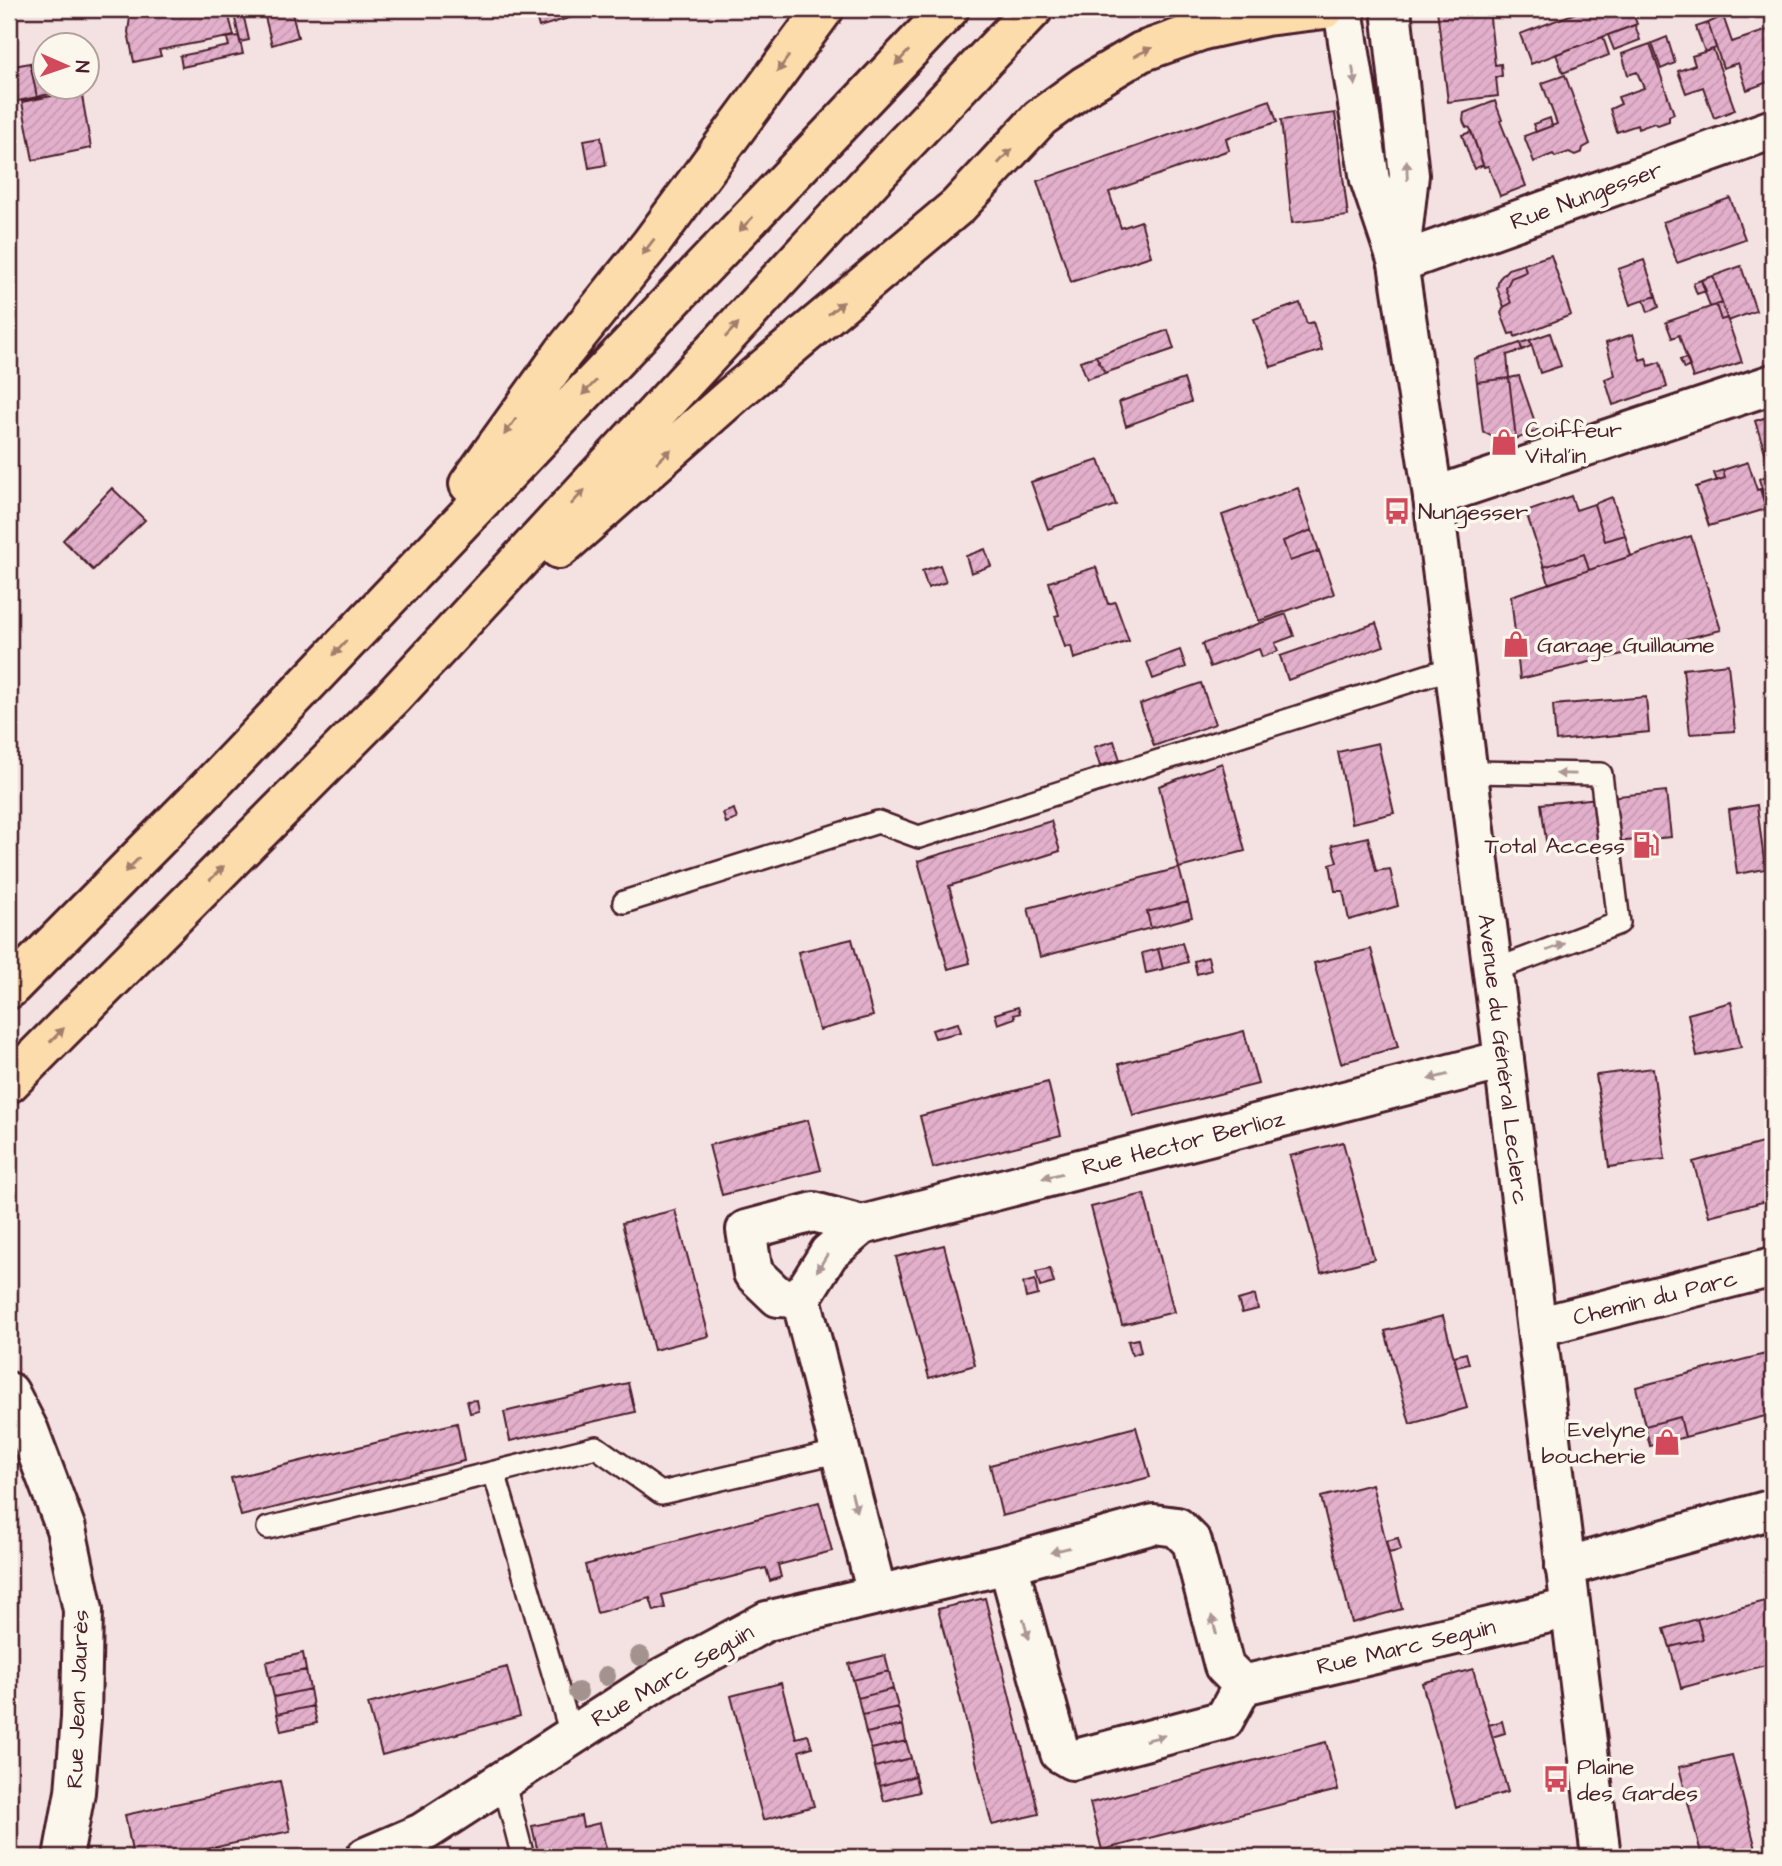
<svg xmlns="http://www.w3.org/2000/svg" width="1782" height="1866" font-family="'Architects Daughter',sans-serif">
	<style>
		.building { fill: url(#building-hatch); stroke: #4a1f2b; stroke-width: 2 }
		.lines { fill: none; stroke-linecap: round; stroke-linejoin: round }
		.service-casing { stroke: #4a1f2b; stroke-width: 26 }
		.minor-casing { stroke: #4a1f2b; stroke-width: 44 }
		.tertiary-casing { stroke: #4a1f2b; stroke-width: 44 }
		.secondary-casing { stroke: #4a1f2b; stroke-width: 44 }
		.trunk-casing { stroke: #4a1f2b; stroke-width: 44 }
		.service { stroke: #fbf7ec; stroke-width: 21 }
		.minor { stroke: #fbf7ec; stroke-width: 38 }
		.tertiary { stroke: #fbf7ec; stroke-width: 38 }
		.secondary { stroke: #fbf7ec; stroke-width: 38 }
		.trunk { stroke: #fddcac; stroke-width: 38 }
		.tree { fill: #a4928f }
		.oneway { fill: #a47e6c }
		.oneway2 { fill: #ab9695 }
		.labels { text-anchor: middle; stroke-width: 7; stroke-linejoin: round; paint-order: stroke }
		.street-label { font-size: 23px; fill: #4a1f2b; stroke: #fbf7ec }
		.poi-label { font-size: 23px; fill: #4a1f2b; stroke: #fbf7ec; text-anchor: start }
	</style>
	<defs>
		<pattern id="building-hatch" width="6" height="6" patternUnits="userSpaceOnUse" patternTransform="scale(1.75)"><rect width="6" height="6" fill="#e3b0cc"/><path d="M-1 1l2-2M0 6l6-6M5 7l2-2" fill="none" stroke="#c497af"/></pattern>
	</defs>
	<rect width="100%" height="100%" fill="#f4e2e2"/>
	<filter id="ink" filterUnits="userSpaceOnUse"><feTurbulence type="fractalNoise" baseFrequency=".0143" numOctaves="2"/><feDisplacementMap in="SourceGraphic" scale="14" xChannelSelector="R" yChannelSelector="G"/><feConvolveMatrix kernelMatrix="1 2 1 2 8 2 1 2 1" color-interpolation-filters="sRGB"/></filter>
	<g filter="url(#ink)">
		<path class="building" d="M154,9h73l7,27 -75,14 2,6 -27,6 -6,-30 2,-15 20,-4v-3z
			M233,9h9l7,31 -9,2z
			M263,9h28l7,28 -26,8z
			M534,9h36l2,8 -33,10z
			M1437,9h52l6,56 6,-1 1,12 -6,1 2,19 -50,6z
			M1586,9h45l6,15 -106,40 -11,-30z
			M1723,16l9,26 39,-13 2,2v49l-26,10 -9,-27 -15,5 -15,-45z
			M1708,23l8,25 -11,4 -9,-25z
			M1635,25l5,15 -26,10 -6,-15z
			M239,36l4,18 -61,13 -2,-11 49,-10 -2,-8z
			M1603,37l6,18 -46,18 -7,-19z
			M1667,37l8,26 -14,6 -9,-26z
			M1650,44l24,70 -5,2v5l-11,4 -4,-2 -16,6 -1,-4 -20,7 -7,-23 11,-5 -3,-7 26,-9 -7,-16 -9,3 -6,-21z
			M1713,49l22,61 -21,8 -11,-31 -17,6 -8,-22 17,-6 -3,-9z
			M46,60v28h5l2,5 -16,4 -7,-34z
			M30,63l7,34 -24,5 -4,-35z
			M1565,75l25,69 -7,4 -1,4 -7,3 -6,-3 -14,5 -2,-3 -19,8 -10,-26 33,-12 -15,-41z
			M51,88h12l1,3 -11,2z
			M81,90l10,58 -58,12 -11,-58z
			M1270,100l7,22 -51,16 3,12 -120,42 12,36 20,-7 10,35 -80,26 -34,-101z
			M1495,101l7,19 -2,1 26,65 -26,10 -12,-30 -4,1 -14,-39 -4,-1 -3,-6 1,-8z
			M1335,113l13,103 -56,7 -11,-103z
			M1550,118l2,8 -16,6 -3,-8z
			M1471,132l12,33 -9,4 -12,-34z
			M601,137l5,28 -17,3 -5,-28z
			M1730,198l15,41 -68,24 -14,-41z
			M1551,255l20,60 -56,22 -1,-4 -5,1 -8,-21 3,-6 7,-4 -5,-15 5,-10 15,-6 -2,-8z
			M1644,260l12,36 -26,9 -12,-36z
			M1524,264l2,8 -15,6 -5,10 5,15 -7,4 -7,-19 2,-9 9,-10z
			M1741,266l15,45 -28,10 -15,-45z
			M1713,276l9,27 -12,4 -9,-27z
			M1701,280l5,11 -9,3 -4,-11z
			M1656,296l3,11 -11,5 -4,-12z
			M1300,303l7,21 6,-2 9,28 -51,17 -17,-48z
			M1722,303l5,15 -6,2 -5,-15z
			M1716,305l5,15 6,-2 15,44 -49,16 -14,-43 -7,3 -6,-16z
			M1168,330l6,19 -69,24 -9,-17z
			M1550,333l11,33 -21,7 -10,-33z
			M1633,334l7,26 6,-2 3,8 11,-4 7,25 -54,18 -8,-26 10,-4 -9,-32z
			M1530,340l1,6 -9,4 -2,-7z
			M1520,343l2,7 -15,5 2,23 -32,4 -3,-23z
			M1096,356l9,17 -18,6 -7,-18z
			M1687,358l3,8 -6,3 -4,-9z
			M1519,376l19,55 -22,8 -7,-61z
			M1509,378l7,61 -12,3 -21,-10 -6,-50z
			M1184,379l7,23 -65,24 -7,-24z
			M1773,415v38l-7,2 -11,-34z
			M1099,460l17,45 -68,24 -17,-47z
			M1748,462l9,28 3,-1 6,20 -57,17 -13,-39 29,-9 -2,-8z
			M1723,470l2,8 -8,3 -3,-8z
			M1773,473v33l-5,2 -9,-29z
			M112,488l33,32 -52,50 -30,-30z
			M1298,488l14,42 -29,11 7,20 29,-10 15,43 -75,27 -37,-106z
			M1571,496l5,14 18,-6 11,37 20,-6 6,21 -42,14 -5,-16 -40,13 -18,-55z
			M1612,497l13,38 -20,6 -11,-37z
			M1312,530l7,21 -29,10 -7,-20z
			M1691,536l30,94 -201,49 -9,-83z
			M985,549l6,17 -20,7 -5,-17z
			M1584,554l5,16 -40,14 -5,-17z
			M940,565l6,17 -18,6 -6,-17z
			M1096,567l12,37 7,-2 14,39 -55,18 -3,-13 -6,1 -10,-31 4,-1 -10,-33z
			M1286,614l8,22 -19,7 3,8 -16,6 -3,-8 -49,18 -8,-23z
			M1376,623l8,23 -96,34 -8,-24z
			M1180,650l6,17 -33,12 -6,-17z
			M1728,664l7,67 -45,3 -7,-65z
			M1201,683l14,41 -61,22 -14,-42z
			M1646,697l3,35 -93,9 -3,-36z
			M1114,741l6,19 -20,6 -6,-19z
			M1378,743l16,70 -42,10 -14,-71z
			M1222,763l23,88 -66,17 -20,-82z
			M1666,791l5,46 -124,11 -6,-44z
			M1757,805l8,64 -28,5 -8,-64z
			M734,809l3,10 -11,4 -3,-10z
			M1051,821l9,30 -111,35 21,77 -22,6 -30,-108z
			M1368,837l8,34 14,-2 8,37 -49,14 -6,-29h-8l-5,-27 7,-2 -5,-17z
			M1179,868l9,34 -41,10 4,16 -111,29 -12,-49z
			M1188,902l4,15 -41,11 -4,-16z
			M852,939l21,77 -54,14 -21,-78z
			M1182,943l6,19 -25,7 -5,-20z
			M1158,949l5,20 -17,4 -4,-20z
			M1371,949l27,98 -57,16 -27,-100z
			M1208,957l3,13 -14,4 -3,-13z
			M1731,1002l10,45 -44,9 -9,-42z
			M1018,1007l2,6 -6,2 1,3 -17,6 -3,-10z
			M958,1023l3,9 -26,6 -3,-8z
			M1244,1031l14,53 -125,32 -14,-52z
			M1653,1068l12,91 -56,8 -13,-92z
			M1048,1082l13,53 -128,33 -13,-52z
			M808,1120l13,50 -99,25 -13,-50z
			M1773,1140v71l-3,-11 -61,16 -16,-54z
			M1343,1142l31,117 -53,14 -31,-117z
			M1144,1194l30,118 -52,13 -31,-118z
			M675,1210l34,126 -55,14 -32,-127z
			M944,1245l31,120 -46,13 -33,-121z
			M1050,1269l4,14 -14,4 -4,-15z
			M1035,1280l3,15 -12,3 -3,-15z
			M1255,1295l3,14 -16,4 -4,-13z
			M1443,1316l24,92 -57,16 -25,-93z
			M1138,1339l3,13 -9,3 -4,-14z
			M1773,1352v62l-88,23 -5,-20 -35,9 -9,-39z
			M1466,1353l3,11 -12,3 -3,-11z
			M628,1383l7,29 -125,29 -6,-29z
			M477,1400l2,11 -9,2 -3,-12z
			M1680,1417l5,20 -35,9 -5,-20z
			M457,1423l7,38 -223,55 -10,-38z
			M1136,1427l14,50 -148,39 -12,-51z
			M1372,1484l30,125 -50,14 -31,-126z
			M819,1502l13,49 -54,14 3,12 -11,4 -4,-13 -104,27 3,13 -11,3 -4,-13 -53,15 -12,-48z
			M1398,1538l3,12 -12,3 -3,-12z
			M985,1598l54,216 -47,11 -54,-216z
			M1773,1599v64l-92,25 -11,-41 33,-8 -6,-20z
			M1697,1619l6,20 -33,8 -6,-18z
			M303,1653l3,17 -37,7 -3,-15z
			M885,1655l4,16 -36,9 -4,-16z
			M507,1667l13,49 -138,39 -14,-51z
			M1473,1669l35,123 -52,15 -34,-124z
			M306,1670l4,19 -36,8 -5,-20z
			M889,1671l4,18 -35,9 -5,-18z
			M781,1683l15,55 12,-3 4,12 -13,4 15,55 -51,14 -32,-124z
			M310,1689l3,17 -36,8 -3,-17z
			M893,1689l5,18 -36,8 -4,-17z
			M313,1706l4,17 -36,8 -4,-17z
			M898,1707l5,18 -37,8 -4,-18z
			M1502,1721l3,12 -13,4 -3,-12z
			M903,1725l3,16 -35,8 -5,-16z
			M906,1741l5,17 -36,9 -4,-18z
			M1326,1742l12,48 -236,60 -12,-47z
			M1732,1755l26,102h-56l-23,-90z
			M911,1758l4,18 -35,10 -5,-19z
			M915,1776l4,16 -35,9 -4,-15z
			M280,1781l10,50 -119,26h-38l-8,-42z
			M581,1816l2,11 17,-4 8,34h-69l-7,-31z
			M1369,1853l1,4h-23z"/>
		<g class="lines">
			<defs>
				<path id="service" d="M1468,772l133,2 18,149 -127,48
					M624,902l254,-80 41,15 536,-170
					M494,1472l77,262
					M268,1528l328,-81 65,46 180,-42
					M503,1780l20,77"/>
				<path id="minor" d="M1398,263l375,-134
					M1433,497l340,-113
					M801,1298l-23,-1 -25,-24 -7,-43 68,-18 48,13
					M1537,1327l236,-60
					M1008,1564l52,189 12,7 152,-40 19,-35 327,-77
					M1565,1567l208,-58
					M877,1594l-76,-296 28,-45 33,-28 642,-165
					M366,1857l56,-24 241,-156 104,-56 241,-57 146,-40 23,3 15,15 32,124 19,19"/>
				<path id="tertiary" d="M9,1392l20,39 37,98 17,81 -2,108 -6,74 -12,65"/>
				<path id="secondary" d="M1343,9l27,171 28,83 35,234 71,563 97,797
					M1391,9l18,166 -9,79"/>
				<path id="trunk" d="M469,484l95,-132 86,-107 174,-236
					M559,549l175,-155 224,-188 82,-88 44,-32 57,-34 62,-22 63,-14 59,-7
					M9,989l198,-200 742,-780
					M9,1083l384,-386 508,-549 132,-139"/>
			</defs>
			<use href="#service" class="service-casing"/>
			<use href="#minor" class="minor-casing"/>
			<use href="#tertiary" class="tertiary-casing"/>
			<use href="#secondary" class="secondary-casing"/>
			<use href="#trunk" class="trunk-casing"/>
			<use href="#service" class="service"/>
			<use href="#minor" class="minor"/>
			<use href="#tertiary" class="tertiary"/>
			<use href="#secondary" class="secondary"/>
			<use href="#trunk" class="trunk"/>
		</g>
		<g class="tree">
			<circle cx="640" cy="1656" r="10"/>
			<circle cx="606" cy="1676" r="10"/>
			<circle cx="578" cy="1692" r="10"/>
		</g>
		<defs><path id="oneway-solid" d="M-6-.8H1V-3.2L6.5 0L1 3.2V.8H-6Z" transform="scale(1.75)"/></defs>
		<g class="oneway">
			<use href="#oneway-solid" transform="translate(1143 52) rotate(-25)"/>
			<use href="#oneway-solid" transform="translate(902 58) rotate(133)"/>
			<use href="#oneway-solid" transform="translate(783 64) rotate(126)"/>
			<use href="#oneway-solid" transform="translate(1005 156) rotate(-47)"/>
			<use href="#oneway-solid" transform="translate(746 224) rotate(134)"/>
			<use href="#oneway-solid" transform="translate(648 247) rotate(128)"/>
			<use href="#oneway-solid" transform="translate(836 308) rotate(-40)"/>
			<use href="#oneway-solid" transform="translate(732 330) rotate(-47)"/>
			<use href="#oneway-solid" transform="translate(589 388) rotate(134)"/>
			<use href="#oneway-solid" transform="translate(510 427) rotate(126)"/>
			<use href="#oneway-solid" transform="translate(664 456) rotate(-42)"/>
			<use href="#oneway-solid" transform="translate(578 497) rotate(-47)"/>
			<use href="#oneway-solid" transform="translate(340 648) rotate(133)"/>
			<use href="#oneway-solid" transform="translate(132 865) rotate(135)"/>
			<use href="#oneway-solid" transform="translate(217 873) rotate(-45)"/>
			<use href="#oneway-solid" transform="translate(57 1035) rotate(-45)"/>
		</g>
		<g class="oneway2">
			<use href="#oneway-solid" transform="translate(1354 76) rotate(81)"/>
			<use href="#oneway-solid" transform="translate(1407 170) rotate(-92)"/>
			<use href="#oneway-solid" transform="translate(1566 774) rotate(-179)"/>
			<use href="#oneway-solid" transform="translate(1556 947) rotate(-21)"/>
			<use href="#oneway-solid" transform="translate(1438 1077) rotate(166)"/>
			<use href="#oneway-solid" transform="translate(1052 1176) rotate(166)"/>
			<use href="#oneway-solid" transform="translate(822 1263) rotate(122)"/>
			<use href="#oneway-solid" transform="translate(854 1502) rotate(76)"/>
			<use href="#oneway-solid" transform="translate(1060 1550) rotate(165)"/>
			<use href="#oneway-solid" transform="translate(1214 1625) rotate(-105)"/>
			<use href="#oneway-solid" transform="translate(1026 1629) rotate(75)"/>
			<use href="#oneway-solid" transform="translate(1155 1738) rotate(-15)"/>
		</g>
	</g>
	<defs>
		<symbol id="shop-bare" viewBox="-9 -9 18 18"><path d="M-5-2.5h2.3a2.7 3.5 0 0 1 5.4 0H5L5.5 6h-11ZM-1.5-2.5h3a1.5 2.3 0 0 0-3 0Z" fill="#d1495b" stroke="#fbf7ec" stroke-width="2.5" paint-order="stroke"/></symbol>
		<symbol id="bus-bare" viewBox="-9 -9 18 18"><path d="M-5-6H5V4H4V6H2V4H-2V6H-4V4H-5ZM-3.5-4V0h7V-4ZM-3.5 1.2v1.5H-2V1.2ZM2 1.2v1.5H3.5V1.2Z" fill="#d1495b" stroke="#fbf7ec" stroke-width="2.5" paint-order="stroke"/></symbol>
		<symbol id="fuel-bare" viewBox="-9 -9 18 18"><path d="M-5.5-6h7V0h2V4h1.3V-2.5L3-4.5l.8-.8L6-3V5H2.5V1h-1V6h-7ZM-4.2-4.7v3.2H.2V-4.7Z" fill="#d1495b" stroke="#fbf7ec" stroke-width="2.5" paint-order="stroke"/></symbol>
	</defs>
	<g fill-rule="evenodd">
		<use href="#shop-bare" x="1485" y="423" width="38" height="38"/>
		<use href="#bus-bare" x="1378" y="492" width="38" height="38"/>
		<use href="#shop-bare" x="1497" y="625" width="38" height="38"/>
		<use href="#fuel-bare" x="1627" y="826" width="38" height="38"/>
		<use href="#shop-bare" x="1648" y="1423" width="38" height="38"/>
		<use href="#bus-bare" x="1537" y="1760" width="38" height="38"/>
	</g>
	<g class="labels">
		<g class="street-label">
			<text transform="translate(1586 195) rotate(-20)" y="8">Rue Nungesser</text>
			<text transform="translate(1504 1059) rotate(83)" y="8">Avenue du Général Leclerc</text>
			<text transform="translate(1183 1142) rotate(-14)" y="8">Rue Hector Berlioz</text>
			<text transform="translate(1655 1297) rotate(-14)" y="8">Chemin du Parc</text>
			<text transform="translate(1406 1646) rotate(-13)" y="8">Rue Marc Seguin</text>
			<text transform="translate(672 1675) rotate(-30)" y="8">Rue Marc Seguin</text>
			<text transform="translate(77 1699) rotate(-88)" y="8">Rue Jean Jaurès</text>
		</g>
		<g class="poi-label">
			<text x="1525" y="437">Coiffeur<tspan x="1525" dy="26">Vital'in</tspan></text>
			<text x="1418" y="519">Nungesser</text>
			<text x="1537" y="652">Garage Guillaume</text>
			<text x="1625" y="853" text-anchor="end">Total Access</text>
			<text x="1646" y="1437" text-anchor="end">Evelyne<tspan x="1646" dy="26">boucherie</tspan></text>
			<text x="1577" y="1774">Plaine<tspan x="1577" dy="26">des Gardes</tspan></text>
		</g>
	</g>
	<rect width="1782" height="1866" fill="none" stroke="#fbf7ec" stroke-width="35"/>
	<rect x="18" y="18" width="1747" height="1831" fill="none" stroke="#4a1f2b" stroke-width="2.5" filter="url(#ink)"/>
	<g transform="translate(66 66) rotate(92)"><circle r="33" fill="#fbf7ec" stroke="#b4a19f" stroke-width="2"/>
	<path d="M0-5L12 26L0 18L-12 26Z" fill="#d1495b"/>
	<text y="-10" font-size="19" font-weight="bold" text-anchor="middle" fill="#4a1f2b">N</text>
	</g>
</svg>
